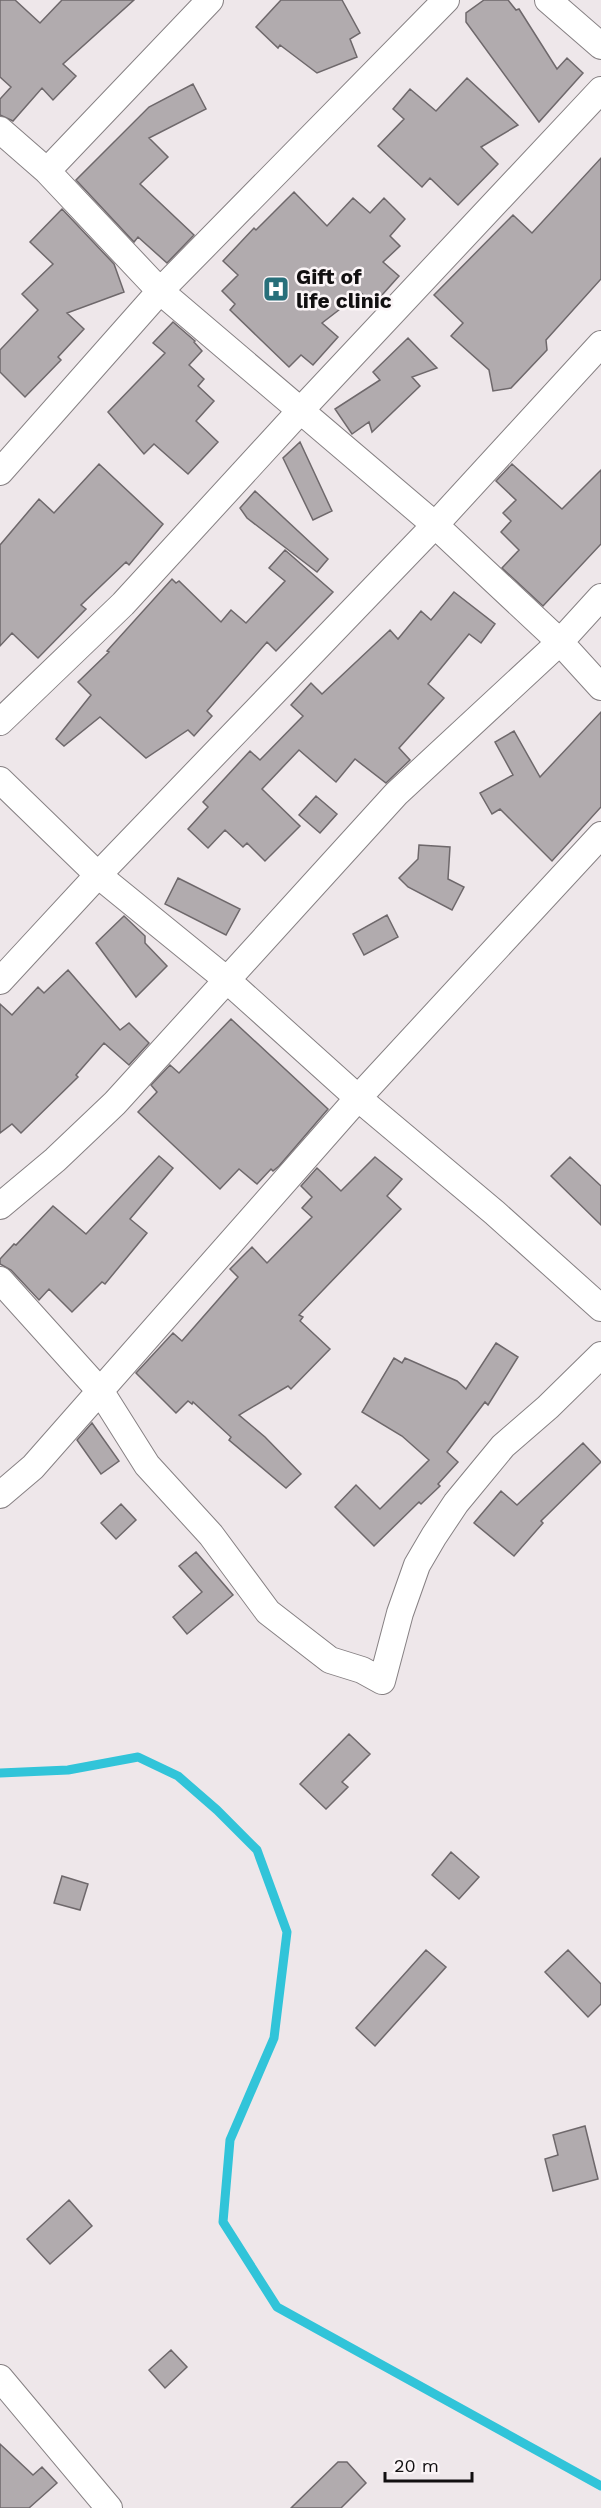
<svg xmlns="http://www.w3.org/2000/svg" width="601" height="2508" font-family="'Work Sans',sans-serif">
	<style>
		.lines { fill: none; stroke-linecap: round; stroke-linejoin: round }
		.stream { stroke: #31c4d9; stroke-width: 9 }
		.building { fill: #b1abae; stroke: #6e686b; stroke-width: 1.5 }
		.street-casing { stroke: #868083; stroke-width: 28 }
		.street { stroke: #fff; stroke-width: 26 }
		.labels { text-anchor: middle; stroke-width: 5; stroke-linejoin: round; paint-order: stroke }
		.poi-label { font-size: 21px; font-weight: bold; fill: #110f10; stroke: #fbf5f7; text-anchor: start }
	</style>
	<rect width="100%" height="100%" fill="#eee7ea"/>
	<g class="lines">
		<path class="stream" d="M0,1773l68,-3 70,-13 40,19 39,34 40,40 30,82 -13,106 -44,102 -7,82 54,85 324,179"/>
	</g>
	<path class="building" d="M0,0h15l25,23 22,-23h72l-71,64 13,12 -23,24 -11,-12 -29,33 -13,-6v-16l11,-12 -11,-10z
		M281,0h61l18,33 -10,6 7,18 -40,16 -37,-28 -2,3 -22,-21z
		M484,0h24l8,10 3,-1 38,60 10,-11 16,15 -44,49 -73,-100v-9z
		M467,78l51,47 -37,22 17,17 -40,41 -28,-27 -8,9 -44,-41 26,-27 -11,-10 17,-20 26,22z
		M193,84l13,25 -57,29 19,19 -28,27 54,51 -27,28 -29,-26 -4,5 -58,-62 73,-73z
		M601,158v121l-55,61 1,10 -36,38 -18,3 -4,-21 -38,-34 12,-13 -29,-28 79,-80 19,18z
		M294,192l33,34 26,-28 17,15 14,-15 21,21 -15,17 10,10 -17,16 16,14 -25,28 -13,-11 -39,30 16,14 -25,28 -12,-10 -12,12 -59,-57 5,-6 -13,-13 16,-16 -15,-14 31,-33 2,2z
		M62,209l52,55 10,28 -57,21 17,16 -26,28 3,3 -36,37 -25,-25v-22l38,-40 -16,-16 31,-30 -23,-22z
		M173,322l22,19 -1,1 8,9 -13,14 15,14 -6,7 16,15 -18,20 22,21 -30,32 -34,-30 -10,10 -36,-42 57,-59 -12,-10z
		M408,338l29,30 -25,9 8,9 -48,46 -3,-10 -17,12 -17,-25 45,-29 -7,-8z
		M300,442l32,69 -19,9 -30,-62z
		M99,464l64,60 -34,41 -3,-3 -45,43 5,4 -48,49 -26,-25 -12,13v-101l39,-46 15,14z
		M512,464l50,45 39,-39v74l-58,62 -41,-38 17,-18 -18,-18 10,-11 -8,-8 13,-13 -20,-19z
		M255,491l73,68 -11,13 -70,-54 -7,-10z
		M285,550l48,42 -57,59 -9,-9 -60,69 5,5 -18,20 -6,-6 -42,28 -46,-41 -36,29 -8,-7 35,-44 -13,-13 31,-30 -2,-1 65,-72 4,4 3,-2 42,41 10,-12 15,13 39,-42 -16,-13z
		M454,592l41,32 -14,19 -12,-9 -41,50 16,14 -45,50 11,12 -24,23 -31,-24 -19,23 -37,-32 -37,39 38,37 -35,35 -18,-18 -4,4 -18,-17 -17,18 -20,-19 20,-22 -5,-5 47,-51 10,9 43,-44 -12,-11 20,-22 11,11 68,-64 8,9 23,-28 10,9z
		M601,712v95l-49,54 -52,-52 -8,5 -12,-21 33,-18 -18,-33 19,-11 26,46z
		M316,796l21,18 -17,19 -21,-18z
		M419,845l31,2 -2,32 16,8 -12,23 -44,-23 -9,-9 19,-19z
		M178,878l62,31 -14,26 -61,-31z
		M387,915l11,22 -34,18 -11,-21z
		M124,916l21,20v7l22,23 -31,31 -40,-54z
		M68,970l52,60 9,-7 20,20 -20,22 -25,-22 -28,32 2,2 -57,56 -9,-9 -12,9v-129l12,11 26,-28 6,6z
		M231,1019l97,90 -49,57 -6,5 -2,-2 -14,15 -18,-15 -19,20 -82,-77 19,-20 -6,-7 19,-20 9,8z
		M159,1156l14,12 -43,51 17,14 -42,51 -3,-2 -30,30 -23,-23 -10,11 -28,-30 -11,-6v-5l14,-15 2,1 37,-39 33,28z
		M375,1157l27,22 -15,17 14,13 -102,106 4,2 -3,4 30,28 -39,40 -3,-3 -49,29 26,22 36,37 -15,14 -57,-48 2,-3 -38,-35 -1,2 -4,-3 -12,12 -40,-40 37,-40 9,8 56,-64 -8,-8 22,-22 15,16 45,-46 -10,-9 10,-11 -11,-11 16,-18 24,23z
		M570,1157l31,29v39l-50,-49z
		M496,1343l22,14 -30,48 -3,-3 -38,50 11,10 -20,22 2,2 -19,18 -2,-2 -45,44 -39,-39 21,-22 24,24 49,-49 -27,-24 -40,-24 32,-54 8,5 3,-5 52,23 9,8z
		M92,1423l27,38 -18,13 -24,-34z
		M583,1443l18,19 -60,59 2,2 -29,33 -40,-33 27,-32 16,14z
		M121,1504l15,16 -20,19 -15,-16z
		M196,1552l37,43 -46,39 -14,-17 29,-25 -23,-26z
		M349,1734l21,20 -28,28 6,5 -22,22 -26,-25z
		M451,1852l28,25 -20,22 -27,-24z
		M62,1876l26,8 -8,26 -26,-7z
		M426,1950l20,17 -71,79 -19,-18z
		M568,1950l33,34v20l-13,13 -43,-45z
		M585,2126l13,53 -45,12 -8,-32 13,-4 -5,-20z
		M69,2200l23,26 -42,38 -23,-25z
		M171,2350l16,17 -22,21 -16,-18z
		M0,2444l33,31 9,-8 15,16 -28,25h-29z
		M338,2462h9l19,21 -25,25h-50z"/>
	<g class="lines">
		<defs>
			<path id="street" d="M548,0l53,46
				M0,130l47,41 113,120 275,234 125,117 41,45
				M47,171l163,-171
				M0,472l160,-181 286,-291
				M0,722l123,-118 177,-193 301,-321
				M0,780l98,95 129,105 131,118 137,115 106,95
				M0,981l98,-106 337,-350 166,-181
				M0,1206l55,-46 60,-57 281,-309 164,-152 41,-45
				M0,1280l101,112 46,73 64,70 57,77 62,48 32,10 20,11 18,-68 17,-48 17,-29 22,-33 47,-57 45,-39 53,-52
				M0,1495l33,-28 325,-369 243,-263
				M0,2378l109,130"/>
		</defs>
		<use href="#street" class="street-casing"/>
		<use href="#street" class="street"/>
	</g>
	<defs>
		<symbol id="hospital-square" viewBox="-11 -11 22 22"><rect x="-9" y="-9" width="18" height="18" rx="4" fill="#276f7a" stroke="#fbf5f7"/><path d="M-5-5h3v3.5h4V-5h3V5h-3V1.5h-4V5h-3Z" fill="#fff"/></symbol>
	</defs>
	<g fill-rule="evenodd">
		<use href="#hospital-square" x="261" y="274" width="30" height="30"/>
	</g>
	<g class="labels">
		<g class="poi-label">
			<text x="296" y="284">Gift of<tspan x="296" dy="24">life clinic</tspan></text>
		</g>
	</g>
	<path d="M385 2472v9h87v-9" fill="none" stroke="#110f10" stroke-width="3"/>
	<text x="394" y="2472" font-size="18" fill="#110f10" stroke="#fbf5f7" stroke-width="4.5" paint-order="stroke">20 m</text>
</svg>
